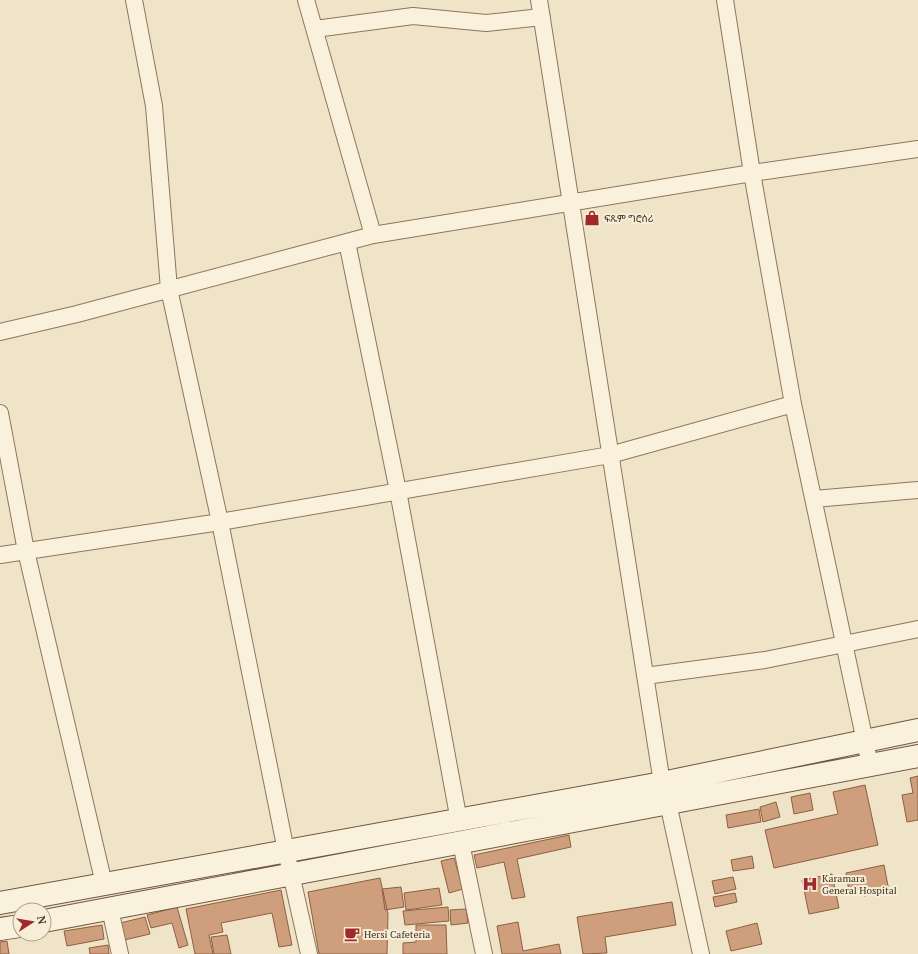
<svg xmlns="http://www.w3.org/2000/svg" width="918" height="954" font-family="'PT Serif','Noto Sans Ethiopic',serif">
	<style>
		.building { fill: #cf9f7d; stroke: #8d5f41 }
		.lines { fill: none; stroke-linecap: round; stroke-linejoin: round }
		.street-casing { stroke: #8d765c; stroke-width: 18 }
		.secondary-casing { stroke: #6f573f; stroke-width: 24 }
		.street { stroke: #faf1dc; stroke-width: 16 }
		.secondary { stroke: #faf1dc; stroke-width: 22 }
		.labels { text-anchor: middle; stroke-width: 4; stroke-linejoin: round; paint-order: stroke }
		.poi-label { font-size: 10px; fill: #3d2e20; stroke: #f7eed8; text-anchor: start }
	</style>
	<rect width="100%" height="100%" fill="#f0e4c8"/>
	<path class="building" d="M918,776v44l-11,2 -5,-27 11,-2 -3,-15z
		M865,785l13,60 -104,23 -9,-38 73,-16 -5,-22z
		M810,793l3,17 -19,4 -3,-17z
		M776,802l4,15 -17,5 -3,-15z
		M759,809l2,13 -33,6 -2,-13z
		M569,835l2,12 -54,12 8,38 -13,2 -8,-37 -27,6 -3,-13z
		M752,856l2,12 -21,3 -2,-11z
		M454,858l9,31 -14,4 -8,-32z
		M884,865l5,26 -25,5 -1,-8 -14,3 -3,-18z
		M832,874l7,34 -30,6 -7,-34z
		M733,877l3,12 -21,5 -3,-13z
		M380,878l8,36 -1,40h-68l-11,-62z
		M401,887l3,20 -19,3 -3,-21z
		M439,888l3,17 -36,5 -2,-17z
		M281,890l11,55 -13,2 -7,-34 -51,10 2,9 -14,3 4,19h-18l-9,-45z
		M735,893l2,9 -22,5 -2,-10z
		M672,902l4,23 -71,12 2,16 -24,1 -6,-37z
		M177,907l11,38 -9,3 -7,-25 -21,5 -4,-13z
		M448,907l1,14 -44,4 -2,-14z
		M466,909l2,14 -17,2 -1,-15z
		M145,917l5,17 -30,7 -4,-17z
		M518,922l5,29 36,-7 2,10h-59l-5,-28z
		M757,923l5,21 -31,7 -5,-20z
		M102,925l2,14 -37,7 -3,-15z
		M416,925h30l1,29h-44v-11l13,-1z
		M227,935l4,19h-17l-3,-17z
		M7,941l2,13h-9v-12z
		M108,945l1,9h-19l-1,-6z"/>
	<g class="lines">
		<defs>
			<path id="street" d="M134,0l20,106 15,183 51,233 66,329 23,103
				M306,0l67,235
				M539,0l123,783
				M725,0l27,173 41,231 77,361
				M315,29l98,-13 73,7 56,-6
				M347,242l51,249 61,330
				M0,332l77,-18 296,-79 379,-62 166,-24
				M0,413l26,138 78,333
				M814,499l104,-9
				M0,555l220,-33 390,-67 183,-51
				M645,676l120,-16 153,-31
				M668,803l33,151
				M461,843l23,111
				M110,909l10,45"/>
			<path id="secondary" d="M0,903l662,-120 256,-53
				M44,921l874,-165
				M0,929l20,-3"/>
		</defs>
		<use href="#street" class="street-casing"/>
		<use href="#secondary" class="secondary-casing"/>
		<use href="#street" class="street"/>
		<use href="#secondary" class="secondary"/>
	</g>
	<defs>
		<symbol id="shop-bare" viewBox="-9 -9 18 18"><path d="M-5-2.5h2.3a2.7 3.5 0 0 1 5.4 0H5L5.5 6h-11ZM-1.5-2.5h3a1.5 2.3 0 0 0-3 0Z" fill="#9e2a2b" stroke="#f7eed8" stroke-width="2.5" paint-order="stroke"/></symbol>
		<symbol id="hospital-bare" viewBox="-9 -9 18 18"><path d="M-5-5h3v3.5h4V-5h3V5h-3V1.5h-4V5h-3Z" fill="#9e2a2b" stroke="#f7eed8" stroke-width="2.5" paint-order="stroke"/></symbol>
		<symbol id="cafe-bare" viewBox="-9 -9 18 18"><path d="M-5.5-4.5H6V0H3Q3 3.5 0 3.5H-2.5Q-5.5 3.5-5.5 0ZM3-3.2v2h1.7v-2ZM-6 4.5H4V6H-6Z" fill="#9e2a2b" stroke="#f7eed8" stroke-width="2.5" paint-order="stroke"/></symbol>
	</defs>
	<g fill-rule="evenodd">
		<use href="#shop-bare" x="581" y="207" width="22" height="22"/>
		<use href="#hospital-bare" x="799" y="873" width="22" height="22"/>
		<use href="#cafe-bare" x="341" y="923" width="22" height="22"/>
	</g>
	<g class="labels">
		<g class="poi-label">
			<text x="604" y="222">ፍጹም ግሮሰሪ</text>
			<text x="822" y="882">Karamara<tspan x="822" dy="12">General Hospital</tspan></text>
			<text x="364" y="938">Hersi Cafeteria</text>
		</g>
	</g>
	<g transform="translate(32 922) rotate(78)"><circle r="19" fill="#f7eed8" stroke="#ada18e"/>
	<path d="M0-3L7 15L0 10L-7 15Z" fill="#9e2a2b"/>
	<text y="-6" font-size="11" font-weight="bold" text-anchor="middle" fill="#3d2e20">N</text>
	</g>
</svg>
